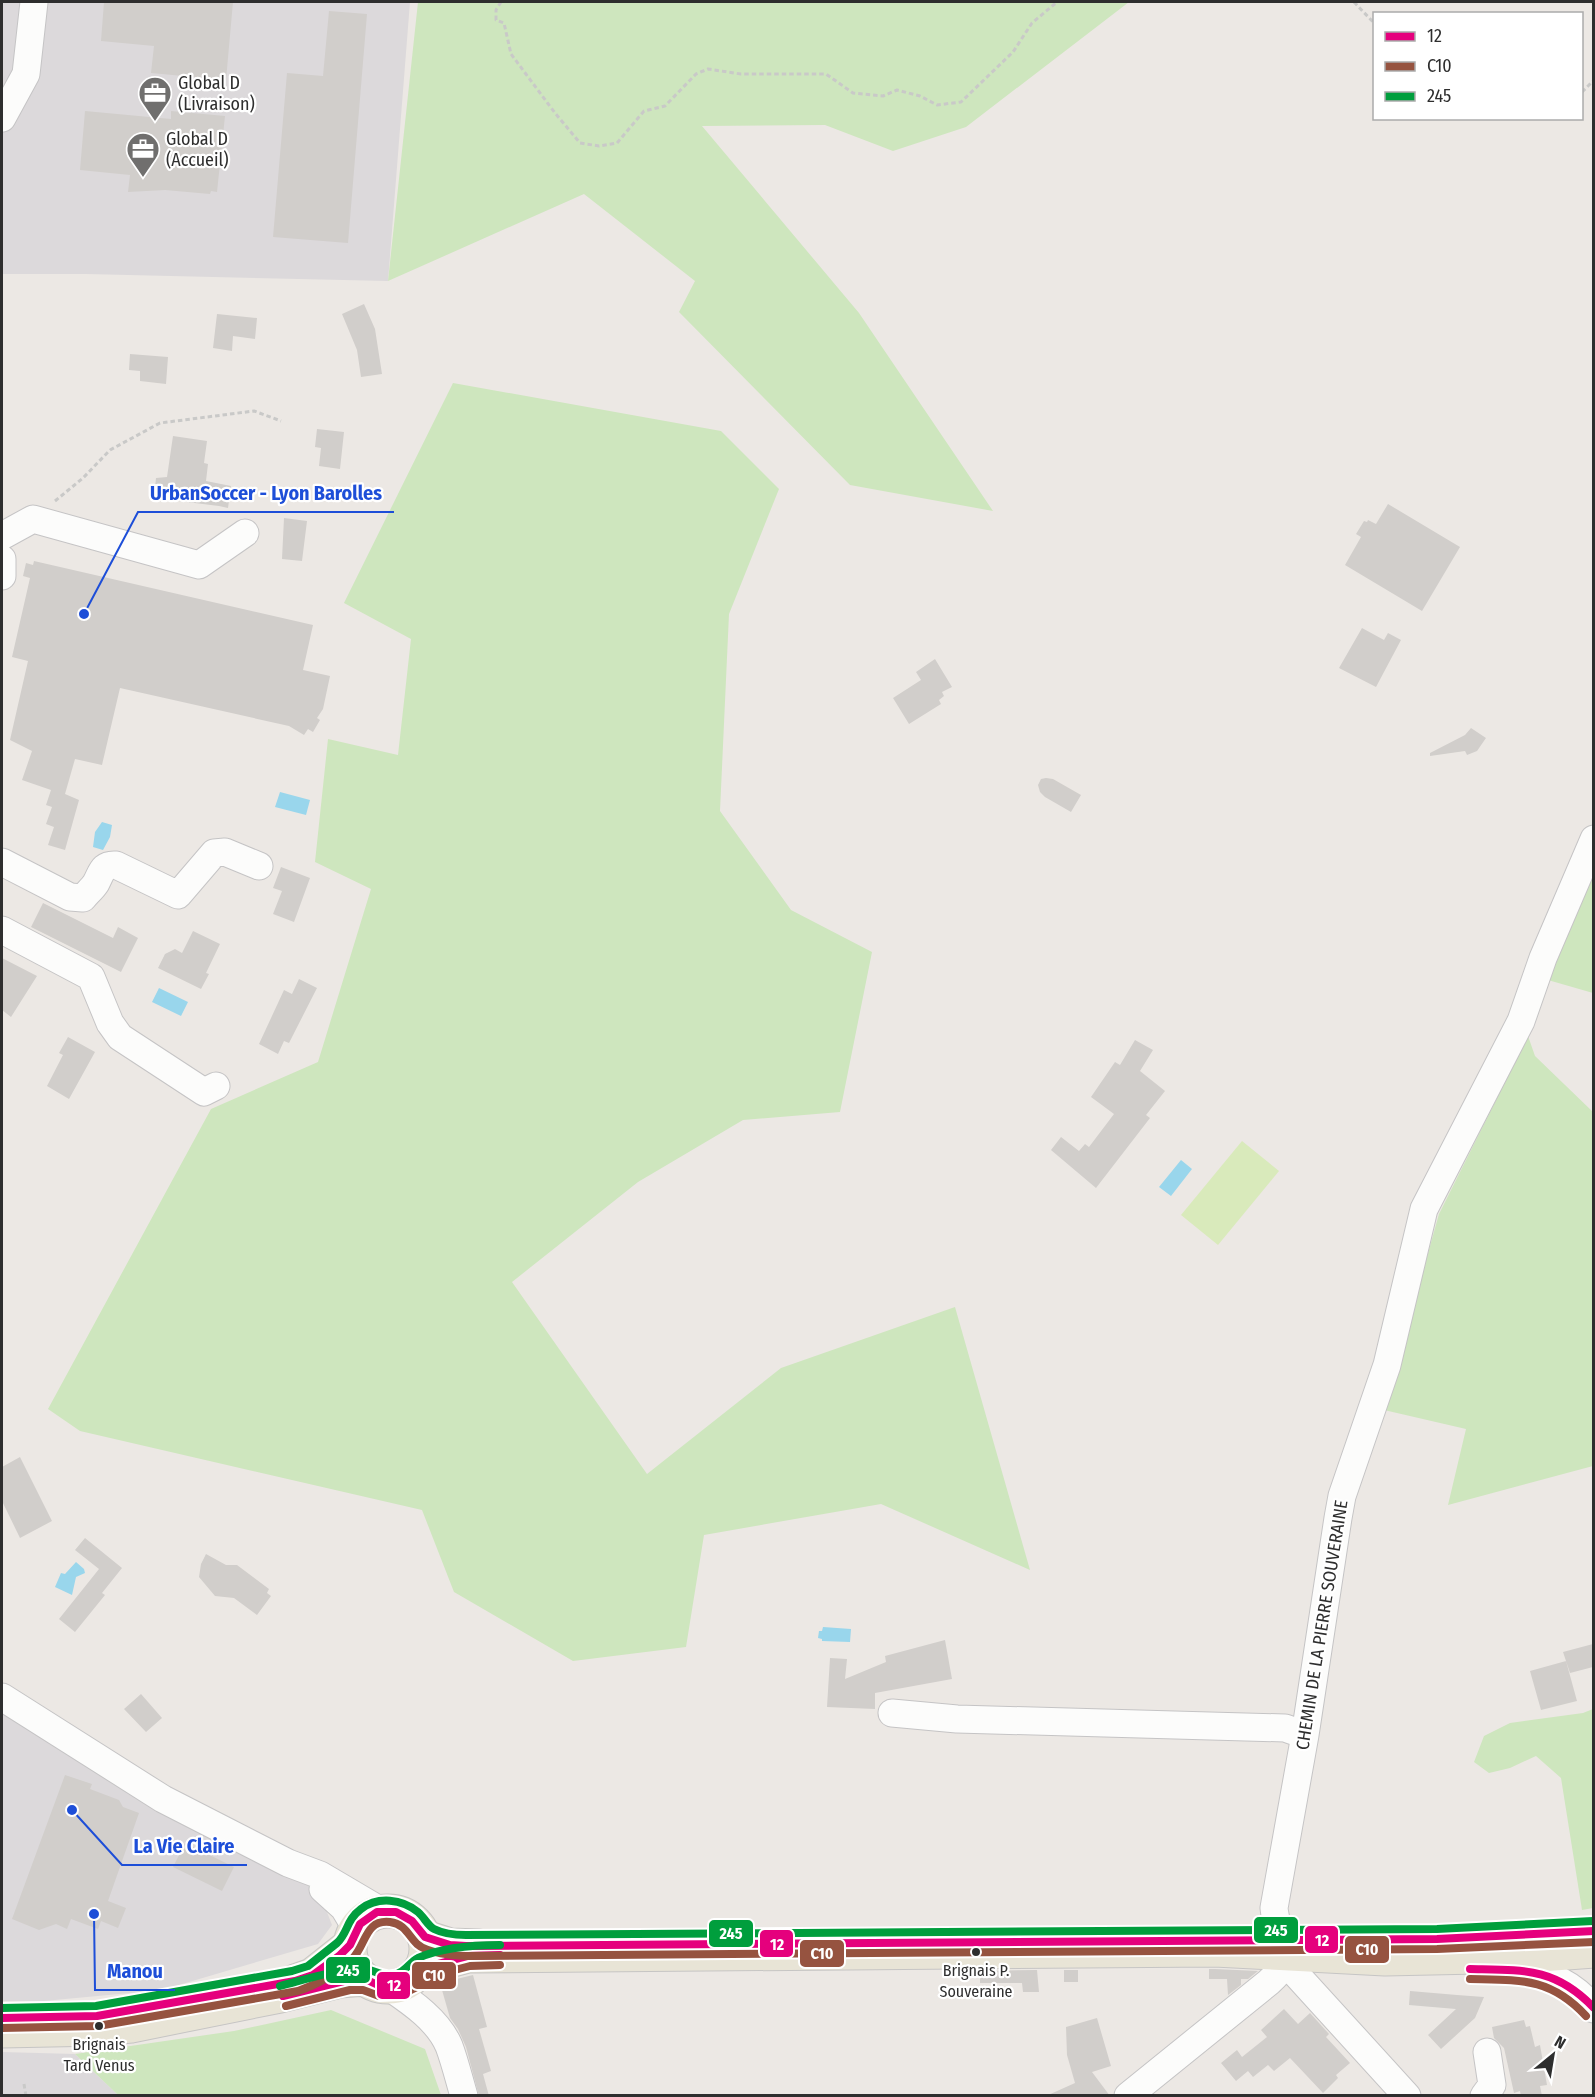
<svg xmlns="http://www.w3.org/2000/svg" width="1595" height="2097" font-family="'Fira Sans Condensed',sans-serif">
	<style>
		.industrial { fill: #dcd9db }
		.green { fill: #cee6be }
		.pitch { fill: #d9eabb }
		.water { fill: #99d6ec }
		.building { fill: #d1cecb }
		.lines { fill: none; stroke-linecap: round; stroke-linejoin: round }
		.minor-casing { stroke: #c5c4c5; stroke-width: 29 }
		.major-casing { stroke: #c6c5c4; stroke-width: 35 }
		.path { stroke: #c9c9c8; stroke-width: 3; stroke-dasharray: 4.5 3; stroke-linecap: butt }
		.minor { stroke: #fcfcfb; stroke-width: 27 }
		.major { stroke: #e8e4d6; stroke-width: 33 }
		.bus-1-casing { stroke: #fff; stroke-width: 12 }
		.bus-2-casing { stroke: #fff; stroke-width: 12 }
		.bus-3-casing { stroke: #fff; stroke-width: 12 }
		.bus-1 { stroke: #e5007d; stroke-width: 8 }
		.bus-2 { stroke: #965340; stroke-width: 8 }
		.bus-3 { stroke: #009e3d; stroke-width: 8 }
		.bus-dot { fill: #2e2e2e; stroke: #fff; stroke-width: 2 }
		.labels { text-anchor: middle; stroke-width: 4.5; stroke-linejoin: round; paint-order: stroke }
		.bus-label { font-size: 16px; fill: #2e2e2e; stroke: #fff }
		.poi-label { font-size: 18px; fill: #2e2e2e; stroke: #fff; text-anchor: start }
		.street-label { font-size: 18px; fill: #2e2e2e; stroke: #fff }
		.leader { fill: none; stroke: #1d4ed8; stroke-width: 2 }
		.callout-dot { fill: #1d4ed8; stroke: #fff; stroke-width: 2 }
		.callout-label { font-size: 20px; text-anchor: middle; font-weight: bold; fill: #1d4ed8; stroke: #fff; stroke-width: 4.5; stroke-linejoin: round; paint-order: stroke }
		.line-badge { stroke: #fff; stroke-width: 2 }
		.badge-label { font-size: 16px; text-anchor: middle; font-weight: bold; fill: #fff }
	</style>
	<rect width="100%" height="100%" fill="#ece8e4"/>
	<path class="industrial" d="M2,2h408l-22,279 -302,-7h-84z
		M2,1700l316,189 14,36 -14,19 -156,46 -118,11h-42z
		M2,2052l73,2 43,41 -116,1z"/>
	<path class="green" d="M418,2h711l-163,125 -73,24 -68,-26 -123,1 157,187 134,198 -143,-26 -171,-173 16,-31 -111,-87 -196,87z
		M453,383l268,48 58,58 -50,125 -9,197 71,99 81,42 -32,160 -97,8 -105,62 -126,100 135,192 134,-106 174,-61 75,263 -149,-66 -177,31 -18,112 -113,14 -119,-69 -32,-82 -342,-79 -32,-22 163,-300 107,-47 53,-173 -56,-27 13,-123 70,16 13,-116 -67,-36z
		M1593,841v152l-52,-15z
		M1528,1036l7,20 58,56v354l-145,39 18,-76 -82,-19 55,-196z
		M1593,1709v199l-11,2 -21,-132 -25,-22 -26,12 -21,5 -15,-11 10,-26 26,-13 73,-10z
		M331,2010l94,39 16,46h-323l-43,-41 159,-23z"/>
	<path class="pitch" d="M1242,1141l37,30 -61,74 -37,-30z"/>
	<path class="water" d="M280,792l30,8 -4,15 -31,-8z
		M102,822l10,3 -2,12 -7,13 -10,-3 2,-15z
		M159,988l29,14 -7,14 -29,-14z
		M1181,1160l11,9 -21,27 -12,-9z
		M76,1562l8,7 1,4 -9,4 -4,18 -17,-8 6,-14 4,1z
		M823,1627l28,2 -1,13 -28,-1v-2l-4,-1 1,-7h3z"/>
	<path class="building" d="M104,2h129l-7,78 -75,-7 3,-27 -53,-5z
		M329,11l38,3 -19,229 -75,-6 14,-164 36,3z
		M85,111l86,8v-8l54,5 -8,76 -6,-1 -1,3 -45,-4 -37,2 2,-17 -50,-5z
		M364,304l11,25 7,45 -21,3 -4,-27 -15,-36z
		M217,314l40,4 -2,21 -22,-3 -1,15 -19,-3z
		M130,354l38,3 -2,27 -26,-3v-10l-11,-1z
		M317,429l27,3 -4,37 -21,-3 2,-18 -6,-1z
		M173,436l34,5 -3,22 4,1 -2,17 25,5 -3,22 -9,-2 -65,-8 2,-20 11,-1z
		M1388,504l72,43 -38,64 -77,-46 16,-28 -5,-3 8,-13 3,1 1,-2 8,4z
		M284,518l23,3 -5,40 -20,-2z
		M34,561l279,64 -10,45 27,6 -7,33 -6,9 3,2 -7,12 -5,-3 -4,6 -15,-9 -169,-38 -18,77 -27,-6 -10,35 14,6 -14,50 -17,-5 6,-18 -8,-3 6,-17 -6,-2 5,-15 -29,-10 10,-29 -22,-11 18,-79 -16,-4 18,-79 -7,-2 3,-13 7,2z
		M1362,628l22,12 4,-7 13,7 -25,47 -37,-19z
		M935,659l17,28 -10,5 2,4 -5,4 2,4 -32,20 -16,-26 28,-18 -5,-8z
		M1471,728l15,10 -9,13 -10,4 -2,-4 -35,5v-3l35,-18z
		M1046,778l7,1 28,16 -10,17 -26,-15 -5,-5 -2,-7 3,-6z
		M281,867l29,11 -16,44 -21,-8 9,-23 -9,-3z
		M43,903l70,35 5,-11 20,11 -17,34 -90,-45z
		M193,931l27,13 -14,29 3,1 -8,15 -43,-21 7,-14 10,-5 7,4z
		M2,958l35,18 -26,41 -9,-7z
		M299,979l18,9 -28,55 -5,-2 -6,13 -19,-10 25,-54 8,4z
		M68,1037l27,15 -26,47 -22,-13 16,-31 -4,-2z
		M1135,1040l18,10 -13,21 25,20 -19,24 4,3 -54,70 -45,-38 10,-13 18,14 6,-7 4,3 25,-33 -23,-17 24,-35 5,3z
		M20,1457l32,64 -32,17 -18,-37v-34z
		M85,1538l37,30 -20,25 3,2 -30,37 -16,-13 40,-50 -24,-19z
		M206,1554l20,11h11l32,24 -2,4 4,3 -14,19 -23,-17 -19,-2 -16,-19 2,-13z
		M945,1640l7,39 -77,14v16l-48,-2 3,-49 17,1 -2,20 41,-17 -1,-6z
		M1593,1644v23l-23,6 -7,-21z
		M1566,1661l11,40 -36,9 -11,-39z
		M141,1694l21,24 -16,14 -22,-23z
		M65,1775l27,9 -2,5 29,11 4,7 16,6 -31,88 18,7 -8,20 -17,-7 -3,8 -27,-10 -4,10 -11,-5 -17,6 -27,-11z
		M185,1843l49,24 -12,24 -49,-24z
		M1209,1969h6l43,2 -10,8h-7v6l-13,10 -1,-16h-18z
		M1037,1970l2,22h-16l-1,-9h-42v-12z
		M1064,1970h14v12h-14z
		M473,1975l14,52 -8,2 12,42 -8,3 6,22h-10l-13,-49 -8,-18 -8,-11 -10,-35z
		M1410,1991l47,4 27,2 -9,21 -34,31 -13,-14 28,-26 -47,-4z
		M1284,2009l14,15 12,-11 19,21 -3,3 24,26 -14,12 2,3 -15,15 -33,-35 -16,13 -6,-6 -15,12 -5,-6 -12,10 -15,-18 16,-13 5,7 25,-20 -6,-7z
		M1097,2018l14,48 -19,6 18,24h-64l29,-13 -8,-28 -1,-28z
		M1524,2020l2,7 4,-1 5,21 5,-2 7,40 -7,1 2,10h-21l-1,-5 -6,2 -10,-45 -10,-10 -2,-11z"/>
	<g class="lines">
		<defs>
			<path id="minor" d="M2,118l24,-44 8,-72
				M2,536l31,-17 166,46 46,-32
				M2,559v17
				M2,862l68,35 13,1c4,-5 10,-10 13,-15 6,-11 6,-19 20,-18l62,30 36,-42 11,-1 34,14
				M2,930l89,47 19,46 10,14 84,55 12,-6
				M2,1697l161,102 125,64 32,12 61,36
				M892,1713l65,6 328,9 20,7
				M323,1889l21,19 12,20
				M1297,1954l-2,19 112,123
				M1499,1969c39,0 69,8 95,40
				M389,1987c22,15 49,33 60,59 6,16 10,33 15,50
				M1128,2096l141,-114c3,-3 8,-7 10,-11 10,-20 -3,-42 -5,-63l31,-173 33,-217 4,-22 45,-131 37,-156 97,-188 22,-63 51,-119
				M1484,2096l8,-11 -5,-33"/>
			<path id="major" d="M350 1949a38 38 0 1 1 76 0a38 38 0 1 1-76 0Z
				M425,1937l25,8 29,1
				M422,1968l46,-12 747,-6 170,9 142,-3 67,-5
				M295,1981l17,-6 38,-30
				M2,2031l99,-2 30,-3 149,-30 60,-15 25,-2"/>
		</defs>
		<use href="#minor" class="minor-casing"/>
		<use href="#major" class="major-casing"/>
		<path class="path" d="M501,2l-5,8v10l8,3 7,31 44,59 25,30 19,3 18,-3 27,-32 21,-5 31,-32 12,-5 33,5h85l27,19 30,3 14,-6 23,6 17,9 24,-3 52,-50 19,-29 25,-21
			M1354,2l20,21
			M1582,92l12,-12
			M55,501l28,-23 27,-28 50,-27 94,-12 27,10
			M24,2084l2,12"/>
		<use href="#minor" class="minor"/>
		<use href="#major" class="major"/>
		<defs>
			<path id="bus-1" d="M1470,1969c52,1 85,-2 124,39
				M283,1996l65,-16 17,-1 15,7 19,-1 16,-9 7,-8 46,-12 32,-1
				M2,2018l95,-2 198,-35 18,-6 26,-19 11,-11 10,-21 17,-12h19l16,9 13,16 25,8 16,1 971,-7 157,-8"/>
			<path id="bus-2" d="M1470,1979c49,1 80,-2 116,37
				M286,2006l64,-16h13l16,6 22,-1 20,-10 7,-8 42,-11 30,-1
				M2,2028l96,-2 200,-35c21,-7 39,-18 55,-33 13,-13 12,-39 37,-36 15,2 18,13 27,22 10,9 37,12 49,12l971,-7 157,-7"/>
			<path id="bus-3" d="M280,1986c27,-7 54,-16 81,-17 13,-1 22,10 36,5 9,-3 13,-12 21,-16 25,-11 55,-13 82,-13
				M2,2008l94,-2 196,-35 16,-5 29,-23c11,-10 9,-23 24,-34 17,-13 41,-10 57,3 6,5 10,14 16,17 10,5 21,6 32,6l971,-6 156,-8"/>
		</defs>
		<use href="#bus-1" class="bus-1-casing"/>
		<use href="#bus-2" class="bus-2-casing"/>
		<use href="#bus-3" class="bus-3-casing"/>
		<use href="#bus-1" class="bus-1"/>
		<use href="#bus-2" class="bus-2"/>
		<use href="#bus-3" class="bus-3"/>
	</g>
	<defs>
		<symbol id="office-pin" viewBox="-11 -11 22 30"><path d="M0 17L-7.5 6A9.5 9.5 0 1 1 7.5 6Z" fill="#706f6e" stroke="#fff"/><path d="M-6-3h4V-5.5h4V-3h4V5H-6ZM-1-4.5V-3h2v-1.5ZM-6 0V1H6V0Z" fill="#fff"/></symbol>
	</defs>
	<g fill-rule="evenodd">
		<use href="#office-pin" x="136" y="74" width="38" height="52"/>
		<use href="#office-pin" x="124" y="130" width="38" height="52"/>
	</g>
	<g class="bus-dot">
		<circle cx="976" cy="1952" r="5"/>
		<circle cx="99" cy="2026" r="5"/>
	</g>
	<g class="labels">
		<g class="bus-label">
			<text x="976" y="1976">Brignais P.<tspan x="976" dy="21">Souveraine</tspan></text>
			<text x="99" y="2050">Brignais<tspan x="99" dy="21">Tard Venus</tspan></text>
		</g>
		<g class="poi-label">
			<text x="178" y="89">Global D<tspan x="178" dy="21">(Livraison)</tspan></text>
			<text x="166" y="145">Global D<tspan x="166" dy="21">(Accueil)</tspan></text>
		</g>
		<g class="street-label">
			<text transform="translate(1322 1625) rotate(-81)" y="6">CHEMIN DE LA PIERRE SOUVERAINE</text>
		</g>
	</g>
	<path class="leader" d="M84 614L138 512H394M72 1810L122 1865H247M94 1914L95 1990H175"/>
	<g class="callout-dot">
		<circle cx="84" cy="614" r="6"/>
		<circle cx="72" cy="1810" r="6"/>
		<circle cx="94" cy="1914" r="6"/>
	</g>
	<g class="callout-label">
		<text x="266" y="500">UrbanSoccer - Lyon Barolles</text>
		<text x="184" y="1853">La Vie Claire</text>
		<text x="135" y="1978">Manou</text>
	</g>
	<g class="line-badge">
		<rect x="1253" y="1916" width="46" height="28" rx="6" fill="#009e3d"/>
		<rect x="708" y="1919" width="46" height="29" rx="6" fill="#009e3d"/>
		<rect x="1304" y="1925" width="35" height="29" rx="6" fill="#e5007d"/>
		<rect x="759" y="1929" width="35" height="29" rx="6" fill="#e5007d"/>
		<rect x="1344" y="1935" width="46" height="29" rx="6" fill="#965340"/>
		<rect x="799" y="1939" width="46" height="29" rx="6" fill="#965340"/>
		<rect x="325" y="1956" width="46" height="28" rx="6" fill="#009e3d"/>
		<rect x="411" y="1961" width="46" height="29" rx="6" fill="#965340"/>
		<rect x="376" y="1971" width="35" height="29" rx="6" fill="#e5007d"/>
	</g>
	<g class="badge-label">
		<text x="1276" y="1936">245</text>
		<text x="731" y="1939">245</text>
		<text x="1322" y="1946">12</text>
		<text x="777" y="1950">12</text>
		<text x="1367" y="1955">C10</text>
		<text x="822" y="1959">C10</text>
		<text x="348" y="1976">245</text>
		<text x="434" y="1981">C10</text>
		<text x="394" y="1991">12</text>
	</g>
	<rect width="1595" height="2097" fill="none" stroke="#2e2e2e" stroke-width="6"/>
	<rect x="1373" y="12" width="210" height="108" fill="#ffffff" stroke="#ababab" stroke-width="1.5"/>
	<rect x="1385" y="32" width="30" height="9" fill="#e5007d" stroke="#ababab" stroke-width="1.5"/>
	<text x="1427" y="42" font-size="18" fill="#2e2e2e">12</text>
	<rect x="1385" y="62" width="30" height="9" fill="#965340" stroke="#ababab" stroke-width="1.5"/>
	<text x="1427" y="72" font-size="18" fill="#2e2e2e">C10</text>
	<rect x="1385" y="92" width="30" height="9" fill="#009e3d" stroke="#ababab" stroke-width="1.5"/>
	<text x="1427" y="102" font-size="18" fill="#2e2e2e">245</text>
	<g transform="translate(1553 2055) rotate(30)" stroke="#ffffff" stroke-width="4.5" paint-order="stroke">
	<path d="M0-4.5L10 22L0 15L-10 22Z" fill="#2e2e2e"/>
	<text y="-9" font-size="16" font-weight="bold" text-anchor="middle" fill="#2e2e2e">N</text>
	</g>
</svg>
